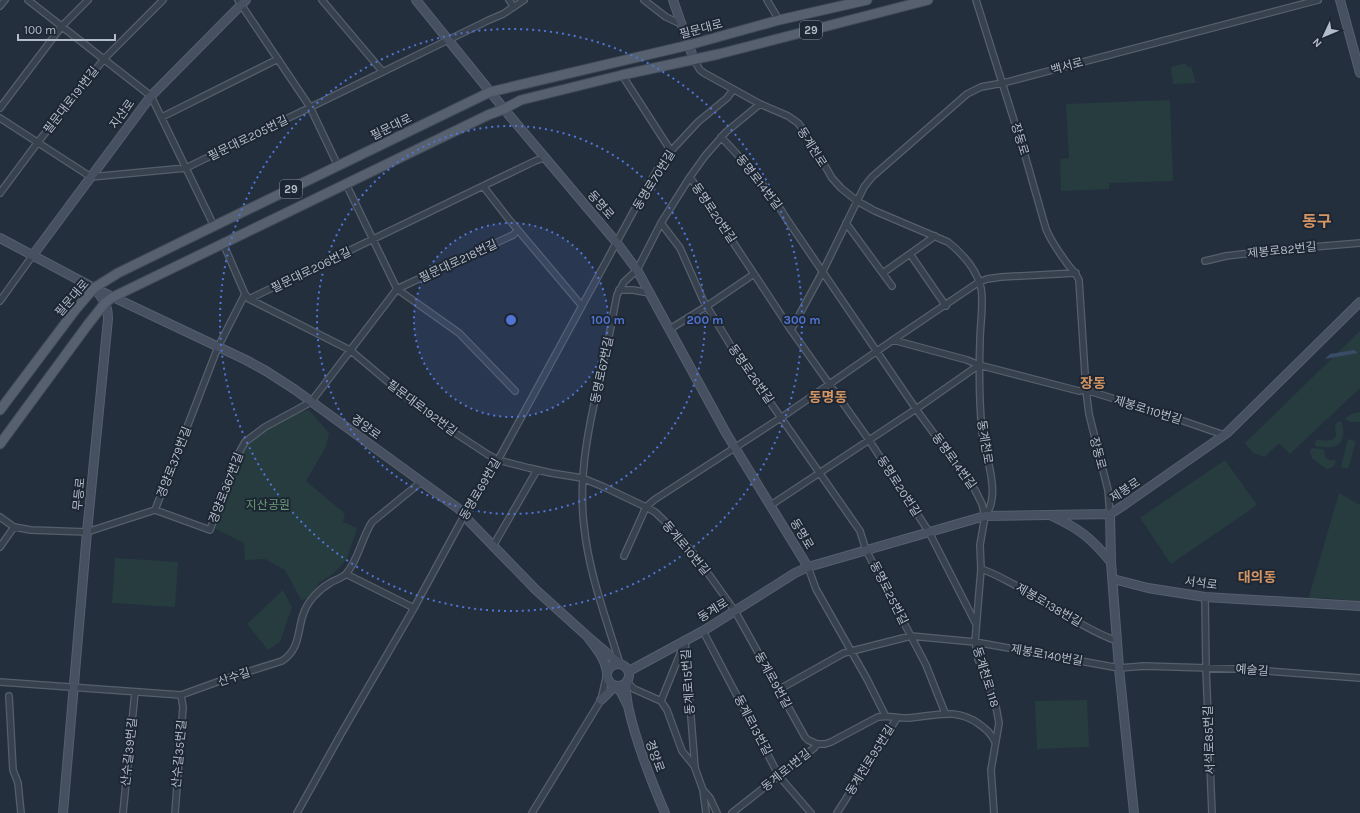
<svg xmlns="http://www.w3.org/2000/svg" width="1360" height="813" font-family="Karla,'Noto Sans KR',sans-serif">
	<style>
		.green { fill: #263c3f }
		.water { fill: #394c67 }
		.lines { fill: none; stroke-linecap: round; stroke-linejoin: round }
		.street-casing { stroke: #565f6c; stroke-width: 8 }
		.secondary-casing { stroke: #565f6c; stroke-width: 10 }
		.primary-casing { stroke: #414a57; stroke-width: 11 }
		.street { stroke: #38414e; stroke-width: 5.5 }
		.secondary { stroke: #465061; stroke-width: 8 }
		.primary { stroke: #56606e; stroke-width: 9 }
		.ring { fill: none; stroke: #5274d3; stroke-width: 2; stroke-dasharray: 2 4 }
		.labels { text-anchor: middle; stroke-width: 4; stroke-linejoin: round; paint-order: stroke }
		.shield { fill: #1d2633; stroke: #878f9c; stroke-width: 1 }
		.shield-label { font-size: 11px; font-weight: bold; fill: #b4bcc9 }
		.street-label { font-size: 12px; fill: #b4bcc9; stroke: #1d2633 }
		.park-label { font-size: 12px; fill: #6b9a76; stroke: #1d2633 }
		.quarter-label { font-size: 14px; font-weight: bold; fill: #d59563; stroke: #1d2633 }
		.district-label { font-size: 16px; font-weight: bold; fill: #d59563; stroke: #1d2633 }
		.centre { fill: #5274d3; stroke: #1d2633; stroke-width: 2 }
		.ring-label { font-size: 12px; text-anchor: middle; font-weight: bold; fill: #5274d3; stroke: #1d2633; stroke-width: 4; stroke-linejoin: round; paint-order: stroke }
	</style>
	<rect width="100%" height="100%" fill="#242f3e"/>
	<path class="green" d="M1186,63v2l3,2 2,-1 5,17 -23,1 -2,-17z
		M1170,100l3,81 -64,2v6l-48,2 -1,-32 9,-1 -3,-54z
		M1360,331v57l-70,66 -11,-11 -14,14 -12,-4 -8,-10z
		M309,410l20,23 -3,14 -20,34 39,33 -2,8 14,6 -10,31 -14,15 -14,9 -10,15 -8,2 -16,-30 -20,-11 -20,1 -1,-17 -30,-15c5,-25 22,-78 43,-93 12,-9 32,-17 46,-24z
		M1360,412v10h-9l-6,-3c3,-5 10,-6 15,-7z
		M1339,421l3,1c0,4 2,9 1,13 -2,15 -17,13 -28,11v-4l2,-2c6,0 17,3 19,-5 0,-3 -1,-7 -1,-10z
		M1348,439l8,2 -8,28 -7,-2z
		M1312,448l10,1 3,2c-1,6 3,11 9,9l2,1c-1,6 -6,8 -10,8l-14,-11 -2,-6z
		M1225,460l32,45 -86,59 -31,-46z
		M1339,493l21,12v96l-37,-3 -15,2z
		M115,558l63,4 -3,45 -63,-4z
		M283,590l9,17 -12,35 -12,8 -21,-26z
		M1087,700l2,47 -52,2 -2,-48z"/>
	<path class="water" d="M1354,350l4,3 -33,6 5,-5z"/>
	<g class="lines">
		<defs>
			<path id="street" d="M28,0l123,96 63,130
				M238,0l72,107 28,59
				M322,0l60,71
				M509,0l5,7
				M644,0l22,17 15,7
				M767,0l12,20
				M976,0l48,152 22,77c5,12 12,22 20,33 4,6 10,11 13,18l7,110 3,24 19,76 2,24
				M0,6l5,-6
				M694,60l6,10 4,3 56,31 28,12 10,7 9,12 25,43 9,10 16,13 18,10 73,31c15,12 29,28 33,46 3,14 -1,38 -1,52 -1,30 -1,61 2,91 3,25 20,64 3,85
				M622,75l49,76
				M0,108l62,-82 26,-26
				M162,117l116,-58
				M0,118l91,59 95,-9 303,-148 14,-6 21,-14
				M721,137c24,25 47,51 65,81l130,191 59,81 7,14 3,12 -5,29 1,24 -6,73 3,17 17,42 4,22 -8,47 3,43
				M690,177l101,153 78,110 60,92 47,92
				M346,184l51,105 62,44 56,58
				M483,186l24,31 75,89
				M0,193l38,-51 66,-83 59,-59
				M661,223l19,25 23,52 28,46 129,185 6,19 60,115 19,48
				M846,223l46,63
				M223,243l22,51 4,5 101,51 50,42 43,33 44,29 11,6 31,8 22,5 31,5 22,9 42,20 9,5 22,21 20,25 38,53 70,126 3,3 9,4
				M910,254l36,52
				M1205,261l21,-5 51,-6 83,-7
				M883,273l52,-37
				M619,290h14l17,3
				M249,299l286,-138 9,-3
				M0,301l33,-46
				M670,329l37,-23 47,-32
				M791,330l32,-59 41,-84 8,-10 95,-83 14,-7 22,-4 315,-83
				M893,340l74,20 12,5 100,26 7,-1 77,24 61,21
				M771,505l145,-96 63,-44
				M155,510l55,20 24,-68 11,-20 20,-15 46,-25 86,-113 116,-54 5,-5
				M155,510l63,-163 27,-53
				M0,517l14,10 17,3 56,2 68,-22
				M493,546l44,-76
				M0,547l14,-20
				M624,556l22,-49 8,-7 128,-83 111,-77 86,-58 8,-3 14,-2 75,-4
				M808,567l8,22 51,90 18,36
				M981,569c13,4 24,11 36,17 33,18 65,42 100,55
				M346,574l68,34
				M1205,597l1,71 6,145
				M703,631l76,145 32,37
				M685,641l10,127 8,22 7,8 7,15
				M620,664c-14,-46 -31,-90 -36,-138 -7,-59 9,-118 22,-175 4,-18 7,-37 11,-56l7,-13 13,-12 24,-47 29,-46 15,-21 21,-24 34,-28
				M0,682l181,13 50,-18 51,-16c18,-12 15,-28 21,-46 4,-13 15,-25 27,-32 5,-3 12,-5 16,-9 12,-13 16,-37 26,-52l49,-40
				M627,682l7,7 27,12
				M778,690l66,-37 67,-17 64,6 144,26 25,-2 97,3 119,9
				M9,696l4,74 5,13 3,30
				M661,701l6,9 15,41 13,16
				M661,701l23,-57
				M703,790l3,23
				M123,813l12,-121
				M175,813l8,-106 -2,-12
				M297,813l44,-79 73,-126 50,-92 34,-56 140,-257 21,-36 12,-16 27,-29 29,-24 6,-8
				M532,813l69,-113 6,-26
				M732,813l82,-65 3,-4h8l6,-2 47,-25c10,-2 19,1 30,1 26,-2 48,-11 71,6 8,6 12,9 16,18
				M837,813l60,-95"/>
			<path id="secondary" d="M416,0l93,115 108,128 20,27 89,163 82,134
				M673,0l21,60
				M1340,0l20,73
				M0,238l94,50 152,72 20,11 28,18 165,120 10,12 67,69 51,46
				M33,255l118,-159 95,-96
				M1110,514l1,48 8,106 15,145
				M1052,516c28,13 39,22 59,46
				M1113,579l35,9 57,9 155,9
				M607 675a11 11 0 1 1 22 0a11 11 0 1 1-22 0Z
				M629,671l74,-40 92,-58 13,-6 177,-51 125,-2 14,-9 103,-72 133,-131
				M607,672c-2,-14 -11,-24 -20,-36l33,28
				M601,700l14,-14 6,6 7,14 -2,-14 1,-10
				M628,706c8,37 22,72 37,107
				M63,813l24,-281 21,-213c0,-14 -4,-18 -12,-29"/>
			<path id="primary" d="M0,410l76,-101 18,-21 24,-15 96,-47 276,-134 199,-47 90,-25 88,-20
				M0,444l89,-121 16,-20 8,-6 375,-182 16,-6 17,-9 101,-25 97,-21 209,-54"/>
		</defs>
		<use href="#street" class="street-casing"/>
		<use href="#secondary" class="secondary-casing"/>
		<use href="#primary" class="primary-casing"/>
		<use href="#street" class="street"/>
		<use href="#secondary" class="secondary"/>
		<use href="#primary" class="primary"/>
	</g>
	<circle cx="511" cy="320" r="97" fill="#5274d3" fill-opacity=".12"/>
	<g class="ring">
		<circle cx="511" cy="320" r="97"/>
		<circle cx="511" cy="320" r="194"/>
		<circle cx="511" cy="320" r="291"/>
	</g>
	<g class="labels">
		<g class="shield">
			<rect x="800" y="21" width="22" height="18" rx="3"/>
			<rect x="280" y="180" width="22" height="18" rx="3"/>
		</g>
		<g class="shield-label">
			<text x="811" y="34">29</text>
			<text x="291" y="193">29</text>
		</g>
		<g class="street-label">
			<text transform="translate(701 29) rotate(-15)" y="4">필문대로</text>
			<text transform="translate(1067 66) rotate(-15)" y="4">백서로</text>
			<text transform="translate(71 100) rotate(-52)" y="4">필문대로191번길</text>
			<text transform="translate(122 114) rotate(-54)" y="4">지산로</text>
			<text transform="translate(391 127) rotate(-26)" y="4">필문대로</text>
			<text transform="translate(248 138) rotate(-26)" y="4">필문대로205번길</text>
			<text transform="translate(1020 139) rotate(73)" y="4">장동로</text>
			<text transform="translate(812 147) rotate(58)" y="4">동계천로</text>
			<text transform="translate(654 180) rotate(-58)" y="4">동명로70번길</text>
			<text transform="translate(759 182) rotate(52)" y="4">동명로14번길</text>
			<text transform="translate(601 205) rotate(49)" y="4">동명로</text>
			<text transform="translate(714 213) rotate(56)" y="4">동명로20번길</text>
			<text transform="translate(1282 250) rotate(-6)" y="4">제봉로82번길</text>
			<text transform="translate(458 261) rotate(-25)" y="4">필문대로218번길</text>
			<text transform="translate(311 270) rotate(-26)" y="4">필문대로206번길</text>
			<text transform="translate(72 298) rotate(-49)" y="4">필문대로</text>
			<text transform="translate(602 370) rotate(-78)" y="4">동명로67번길</text>
			<text transform="translate(751 374) rotate(55)" y="4">동명로26번길</text>
			<text transform="translate(422 408) rotate(37)" y="4">필문대로192번길</text>
			<text transform="translate(1148 410) rotate(17)" y="4">제봉로110번길</text>
			<text transform="translate(366 427) rotate(36)" y="4">경양로</text>
			<text transform="translate(985 442) rotate(81)" y="4">동계천로</text>
			<text transform="translate(1098 453) rotate(76)" y="4">장동로</text>
			<text transform="translate(954 461) rotate(54)" y="4">동명로14번길</text>
			<text transform="translate(174 462) rotate(-69)" y="4">경양로379번길</text>
			<text transform="translate(899 486) rotate(57)" y="4">동명로20번길</text>
			<text transform="translate(226 488) rotate(-69)" y="4">경양로367번길</text>
			<text transform="translate(480 489) rotate(-60)" y="4">동명로69번길</text>
			<text transform="translate(1125 490) rotate(-33)" y="4">제봉로</text>
			<text transform="translate(79 494) rotate(-84)" y="4">무등로</text>
			<text transform="translate(802 534) rotate(59)" y="4">동명로</text>
			<text transform="translate(686 548) rotate(50)" y="4">동계로10번길</text>
			<text transform="translate(1201 583) rotate(7)" y="4">서석로</text>
			<text transform="translate(889 593) rotate(63)" y="4">동명로25번길</text>
			<text transform="translate(1049 605) rotate(30)" y="4">제봉로138번길</text>
			<text transform="translate(713 610) rotate(-32)" y="4">동계로</text>
			<text transform="translate(1047 655) rotate(10)" y="4">제봉로140번길</text>
			<text transform="translate(1252 670) rotate(4)" y="4">예술길</text>
			<text transform="translate(234 677) rotate(-18)" y="4">산수길</text>
			<text transform="translate(986 677) rotate(73)" y="4">동계천로 118</text>
			<text transform="translate(773 680) rotate(61)" y="4">동계로9번길</text>
			<text transform="translate(688 682) rotate(-94)" y="4">동계로15번길</text>
			<text transform="translate(753 725) rotate(62)" y="4">동계로13번길</text>
			<text transform="translate(1209 740) rotate(-92)" y="4">서석로85번길</text>
			<text transform="translate(129 752) rotate(-84)" y="4">산수길39번길</text>
			<text transform="translate(179 754) rotate(-85)" y="4">산수길35번길</text>
			<text transform="translate(655 756) rotate(70)" y="4">경양로</text>
			<text transform="translate(870 760) rotate(-58)" y="4">동계천로95번길</text>
			<text transform="translate(786 770) rotate(-39)" y="4">동계로1번길</text>
		</g>
		<g class="park-label">
			<text x="268" y="509">지산공원</text>
		</g>
		<g class="quarter-label">
			<text x="1093" y="388">장동</text>
			<text x="828" y="402">동명동</text>
			<text x="1257" y="582">대의동</text>
		</g>
		<g class="district-label">
			<text x="1317" y="227">동구</text>
		</g>
	</g>
	<circle cx="511" cy="320" r="6" class="centre"/>
	<g class="ring-label">
		<text x="608" y="324">100 m</text>
		<text x="705" y="324">200 m</text>
		<text x="802" y="324">300 m</text>
	</g>
	<g transform="translate(1324 36) rotate(226)" stroke="#1d2633" stroke-width="3" paint-order="stroke">
	<path d="M0-3L7 15L0 10L-7 15Z" fill="#b4bcc9"/>
	<text y="-6" font-size="11" font-weight="bold" text-anchor="middle" fill="#b4bcc9">N</text>
	</g>
	<path d="M18 34v6h97v-6" fill="none" stroke="#b4bcc9" stroke-width="2"/>
	<text x="24" y="34" font-size="12" fill="#b4bcc9" stroke="#1d2633" stroke-width="3" paint-order="stroke">100 m</text>
</svg>
